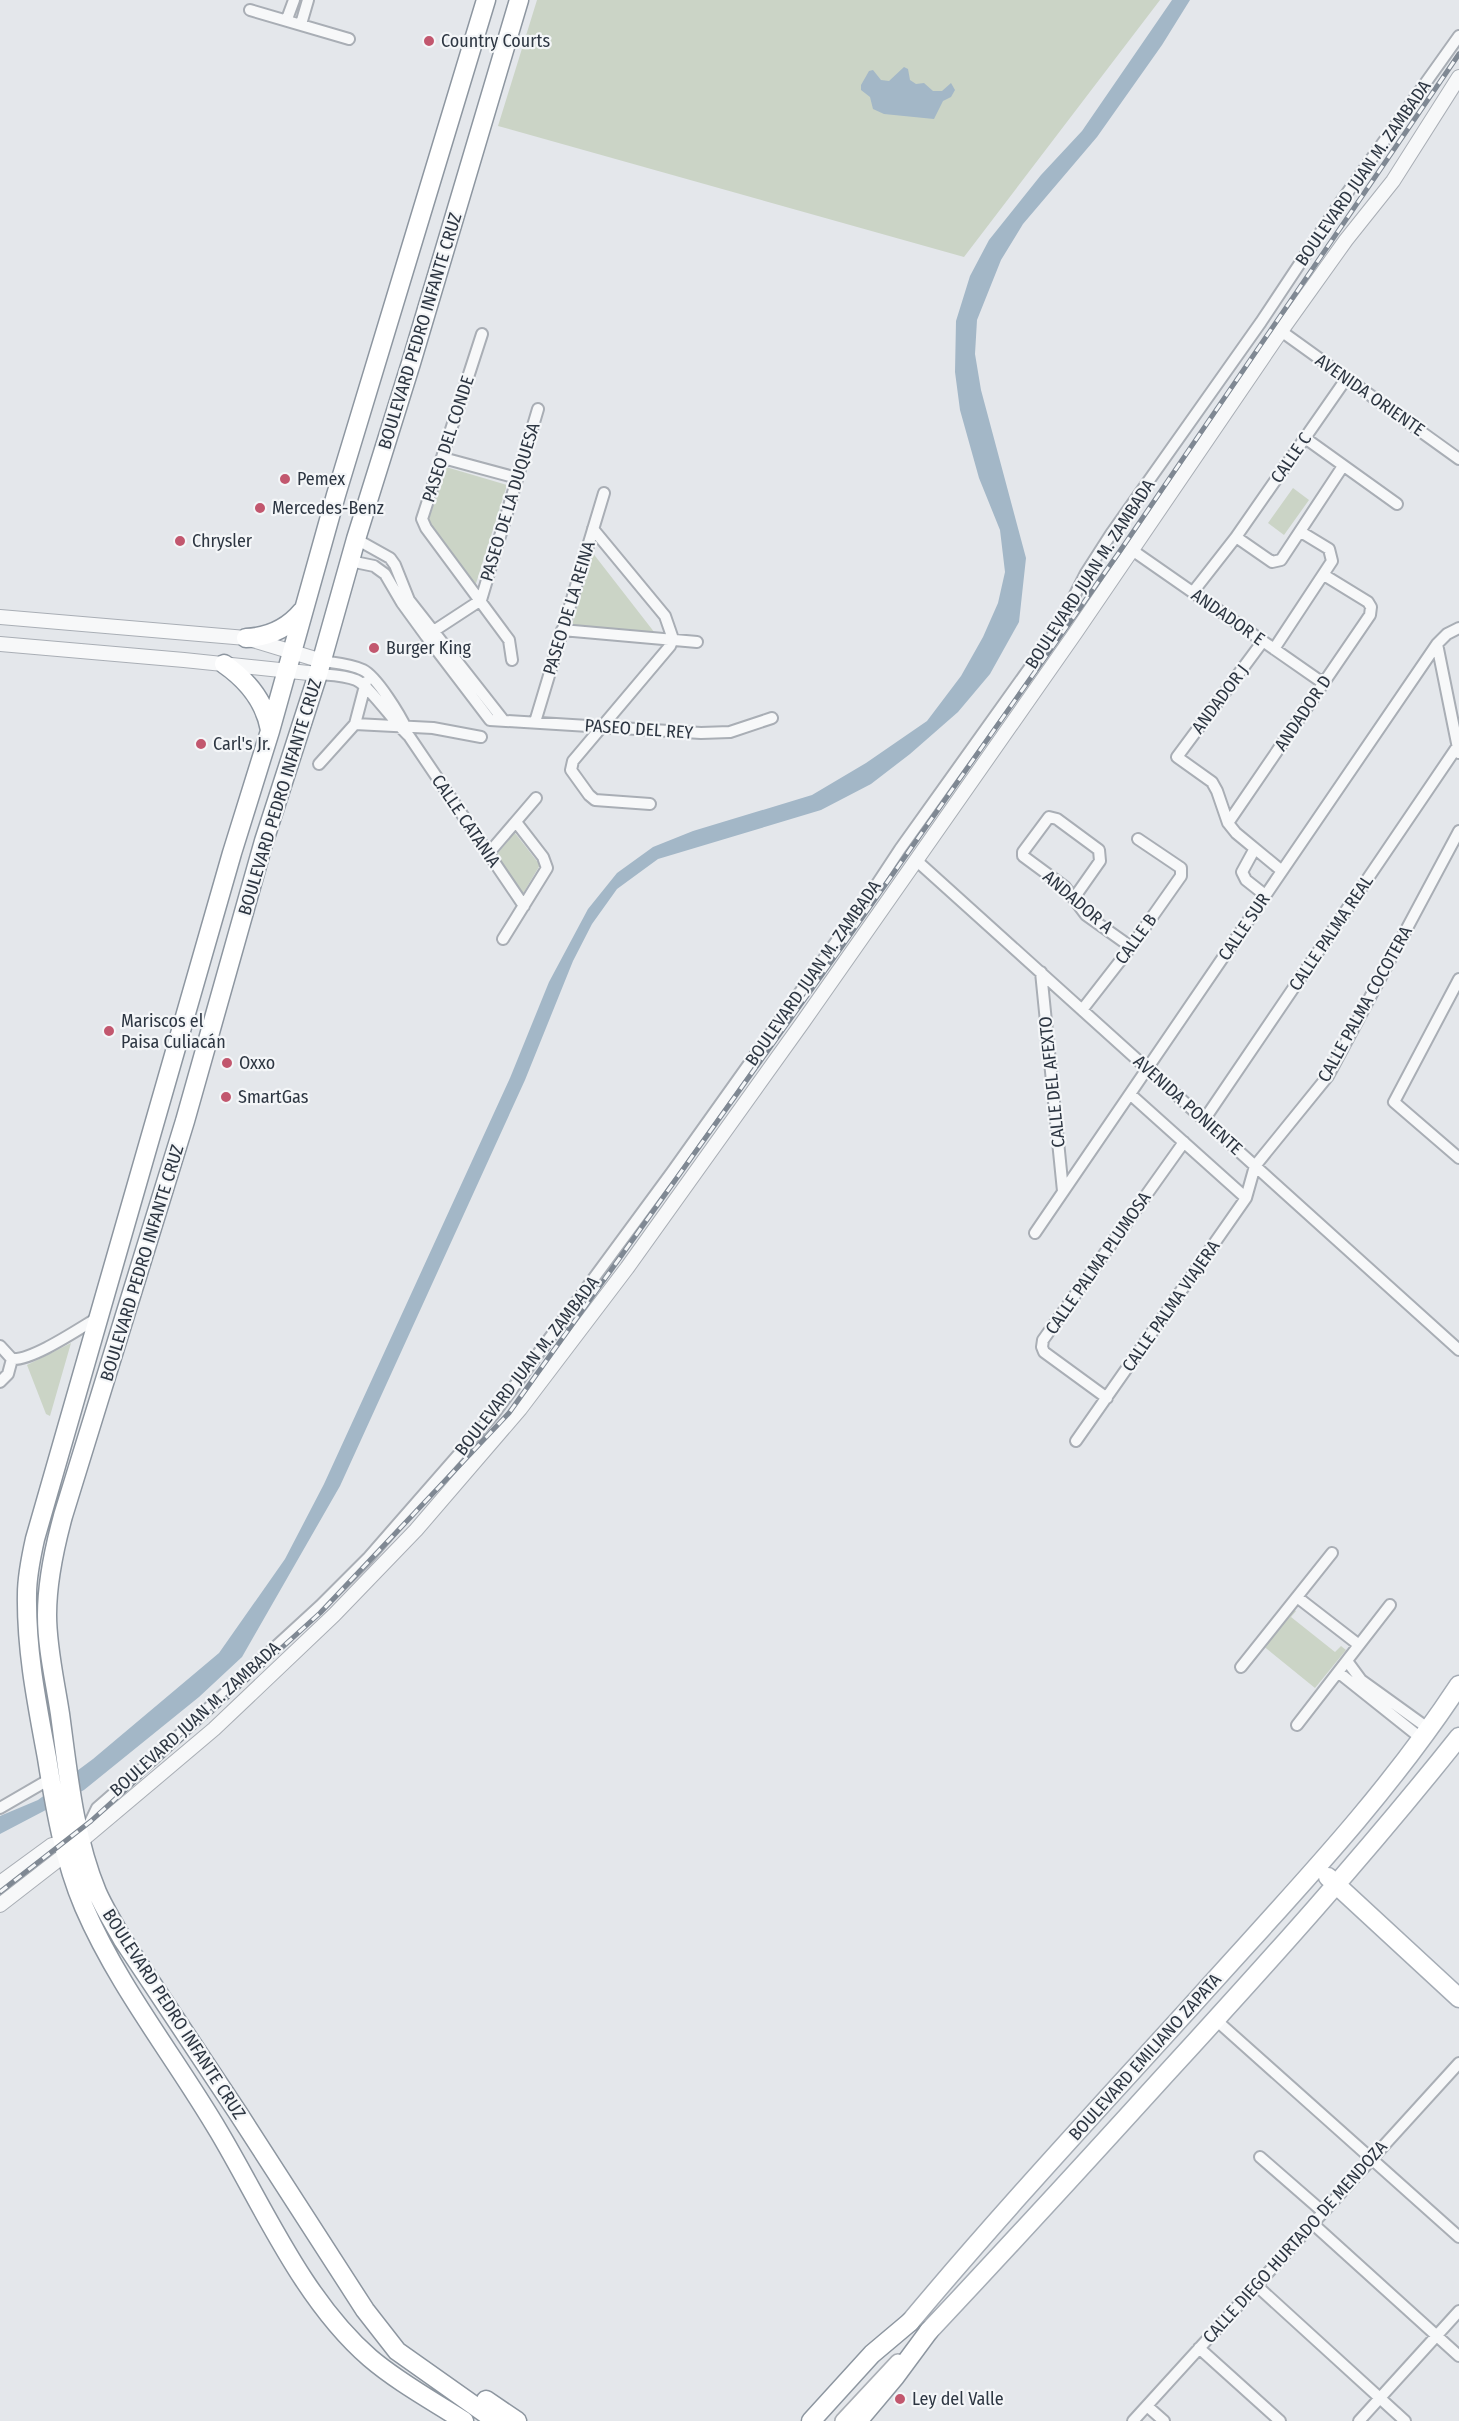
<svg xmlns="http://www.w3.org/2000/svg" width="1459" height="2421" font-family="'Fira Sans Condensed',sans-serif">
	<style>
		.green { fill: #cbd4c6 }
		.water { fill: #a3b7c7 }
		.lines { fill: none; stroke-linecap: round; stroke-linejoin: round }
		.minor-casing { stroke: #a9aeb5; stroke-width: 14 }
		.tertiary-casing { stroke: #a9aeb5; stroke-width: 16 }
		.secondary-casing { stroke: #a9aeb5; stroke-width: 18 }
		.primary-casing { stroke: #a5acb5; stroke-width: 21 }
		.trunk-casing { stroke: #8d96a0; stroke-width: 21 }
		.minor { stroke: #f7f8f9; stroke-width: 10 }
		.tertiary { stroke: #f7f8f9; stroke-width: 14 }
		.secondary { stroke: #fff; stroke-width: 15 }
		.primary { stroke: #fff; stroke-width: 18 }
		.trunk { stroke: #fff; stroke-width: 18 }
		.rail-casing { stroke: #7f8893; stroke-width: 5 }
		.rail { stroke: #f4f6f8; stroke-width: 3; stroke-dasharray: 9; stroke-linecap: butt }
		.poi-dot { fill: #c2576e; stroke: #f4f6f8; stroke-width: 2 }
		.labels { text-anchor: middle; stroke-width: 4.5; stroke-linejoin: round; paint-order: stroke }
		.poi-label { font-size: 18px; fill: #2d3642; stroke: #f4f6f8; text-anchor: start }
		.street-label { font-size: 18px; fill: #2d3642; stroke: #f4f6f8 }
	</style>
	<rect width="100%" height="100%" fill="#e4e7eb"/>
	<path class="green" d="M537,0h623l-196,257 -466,-131z
		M446,467l61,18 -34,108 -47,-65z
		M1293,488l16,12 -25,35 -16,-12z
		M592,552l66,85 -87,-8z
		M515,833l25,32 -16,27 -7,1 -25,-33z
		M71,1343l-21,73 -4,-2 -19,-49z
		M1292,1608l4,3 -5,6 44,35 6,-6 5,4 -31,38 -53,-43z"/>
	<path class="water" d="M1172,0h18l-28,45 -65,92 -74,87 -22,36 -24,60 -2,34 6,36 45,168 -7,64 -29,52 -32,38 -48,42 -39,30 -50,26 -163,49 -41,30 -25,35 -19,37 -48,119 -185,406 -98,171 -43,40 -115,93 -84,44v-18l38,-16 55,-41 126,-106 66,-94 39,-75 186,-406 39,-96 39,-73 29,-36 36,-26 40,-16 119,-36 54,-32 61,-42 34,-45 22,-39 15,-34 7,-31 -5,-42 -21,-52 -19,-68 -5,-38 1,-51 14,-45 19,-36 52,-65 41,-44z
		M904,67l4,2 2,11 6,4 8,-1 9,8h9l9,-8 4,7 -4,7 -8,4 -9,18 -50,-5 -11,-5 -3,-12 -9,-7v-5l8,-14 4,-1 8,10 8,1z"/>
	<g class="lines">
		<defs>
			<path id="minor" d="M250,10l99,29
				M287,19l7,-19
				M301,24l7,-24
				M1281,331l178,128
				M482,334l-60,185 4,9 83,112 3,20
				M1305,438l92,66
				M443,458l74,20
				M593,529l72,87 8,23 -3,7 -97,115 -2,9 18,25 6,5 55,4
				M1236,537l36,25 9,-2 62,-94
				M356,539l34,19 5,7 14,35 95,121
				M1132,550l191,133
				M350,561l24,5 11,8 17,29 24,33 64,84 211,13 29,-1 42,-14
				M1193,592l43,-55 110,-158
				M562,630l135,12
				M426,636l55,-36 57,-191
				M1263,641l-86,116 35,25 5,9 11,32 8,10 46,38
				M1437,644l22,109
				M1274,649l58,-88 -3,-12 -28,-17
				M322,661c13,2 29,3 41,9 14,7 37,45 44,60
				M318,674c13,1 27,1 38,6 13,5 39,44 53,56l115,170
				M535,722l69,-229
				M355,724l78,4 48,9
				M319,764l36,-40 11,-42
				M1228,823l142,-208 1,-8 -3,-5 -44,-27
				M1254,850l-12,22 4,8 19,15
				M488,854l48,-56
				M917,861l542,489
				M1074,898l26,-37 -1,-11 -42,-31 -8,-2 -26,35v4l42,31 21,28 45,32
				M503,939l44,-71 -4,-11 -27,-35
				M1041,972l22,219
				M1459,979l-65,123 65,56
				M1082,1010l49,-63 50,-71v-8l-43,-29
				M1130,1094l116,104
				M1204,1120l253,-373
				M1035,1233l402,-589 10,-10 12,-6
				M0,1346l12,13
				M12,1359c20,2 68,-31 87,-42
				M0,1382l8,-8 4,-15
				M1107,1398l-63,-46 -2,-5 1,-7 141,-198
				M1076,1441l170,-243 9,-32 73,-90 131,-245
				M1297,1597l62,48
				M1347,1661l14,19 68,49
				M1241,1667l91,-114
				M1338,1672l84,67
				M1297,1725l93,-120
				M0,1808l50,-29
				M82,1839l15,-31 55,-48 168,-154 48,-48 125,-143 179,-243 203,-285 25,-38 158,-221 28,-55 25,-39 150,-212 79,-119 119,-167
				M1216,2020l243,217
				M1260,2157l62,54
				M1312,2223l147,133
				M1257,2286l148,135
				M1199,2348l81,73
				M1147,2406l17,15
				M1133,2421l326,-358
				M1359,2421l100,-110"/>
			<path id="tertiary" d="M0,617l246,21 76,23
				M0,644l184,16 134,14
				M0,1883l52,-38 19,-4
				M0,1905l67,-52 147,-124 120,-114 82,-85 104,-121 107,-141 176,-246 273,-390 205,-301 65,-91 47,-59 66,-104"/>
			<path id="secondary" d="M843,2421l55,-59"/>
			<path id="primary" d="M1328,1877l131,121
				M910,2322c92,-110 190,-215 286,-321 93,-104 186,-199 263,-316
				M929,2331c79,-84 158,-170 236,-256 101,-110 201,-221 294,-338"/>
			<path id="trunk" d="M246,638c23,-1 41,-9 56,-27
				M224,664c23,16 41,38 46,66
				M486,2400l31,21
				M464,2421c-31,-20 -66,-39 -94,-63 -67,-58 -107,-152 -151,-226 -44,-75 -100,-144 -135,-225 -20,-47 -29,-99 -37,-149 -10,-54 -21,-108 -20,-164 0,-18 4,-37 8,-55l197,-686 38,-122 66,-236 150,-495
				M496,2421l-99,-70 -32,-41 -127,-197 -115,-173c-9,-16 -19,-32 -26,-48 -23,-55 -29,-119 -37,-178 -5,-33 -13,-66 -13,-99 0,-34 7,-66 16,-99l122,-395 79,-280 54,-167 38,-135 55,-176 108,-363
				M811,2421l61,-67 38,-32
				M858,2421l37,-44 34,-46"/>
		</defs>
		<use href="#minor" class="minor-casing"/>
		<use href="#tertiary" class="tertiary-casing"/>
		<use href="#secondary" class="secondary-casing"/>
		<use href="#primary" class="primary-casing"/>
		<use href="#trunk" class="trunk-casing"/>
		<use href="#minor" class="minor"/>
		<use href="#tertiary" class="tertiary"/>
		<use href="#secondary" class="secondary"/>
		<use href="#primary" class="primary"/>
		<use href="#trunk" class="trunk"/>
		<defs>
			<path id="rail" d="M0,1892l91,-71 229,-208 189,-200 317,-444 294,-418 339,-497"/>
		</defs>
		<use href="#rail" class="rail-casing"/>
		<use href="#rail" class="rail"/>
	</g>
	<g class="poi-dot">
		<circle cx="429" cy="41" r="6"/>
		<circle cx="285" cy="479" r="6"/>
		<circle cx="260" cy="508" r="6"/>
		<circle cx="180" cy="541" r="6"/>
		<circle cx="374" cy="648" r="6"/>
		<circle cx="201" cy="744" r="6"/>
		<circle cx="109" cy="1031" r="6"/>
		<circle cx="227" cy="1063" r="6"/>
		<circle cx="226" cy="1097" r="6"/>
		<circle cx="900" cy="2399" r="6"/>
	</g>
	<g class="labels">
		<g class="poi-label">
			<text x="441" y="47">Country Courts</text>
			<text x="297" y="485">Pemex</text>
			<text x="272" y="514">Mercedes-Benz</text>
			<text x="192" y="547">Chrysler</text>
			<text x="386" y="654">Burger King</text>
			<text x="213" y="750">Carl's Jr.</text>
			<text x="121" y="1027">Mariscos el<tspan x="121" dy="21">Paisa Culiacán</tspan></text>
			<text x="239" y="1069">Oxxo</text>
			<text x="238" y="1103">SmartGas</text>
			<text x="912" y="2405">Ley del Valle</text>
		</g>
		<g class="street-label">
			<text transform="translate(1363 173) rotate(-55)" y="6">BOULEVARD JUAN M. ZAMBADA</text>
			<text transform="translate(420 331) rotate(-73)" y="6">BOULEVARD PEDRO INFANTE CRUZ</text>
			<text transform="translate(1370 395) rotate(35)" y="6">AVENIDA ORIENTE</text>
			<text transform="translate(448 439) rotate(-72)" y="6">PASEO DEL CONDE</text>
			<text transform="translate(1291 458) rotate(-55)" y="6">CALLE C</text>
			<text transform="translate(510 502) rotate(-73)" y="6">PASEO DE LA DUQUESA</text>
			<text transform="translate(1090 574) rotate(-57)" y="6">BOULEVARD JUAN M. ZAMBADA</text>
			<text transform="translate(569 608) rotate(-73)" y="6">PASEO DE LA REINA</text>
			<text transform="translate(1228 617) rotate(35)" y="6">ANDADOR E</text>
			<text transform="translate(1220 699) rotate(-53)" y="6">ANDADOR J</text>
			<text transform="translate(1303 713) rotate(-56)" y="6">ANDADOR D</text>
			<text transform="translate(639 729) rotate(4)" y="6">PASEO DEL REY</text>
			<text transform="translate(280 797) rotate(-73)" y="6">BOULEVARD PEDRO INFANTE CRUZ</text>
			<text transform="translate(466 821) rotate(56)" y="6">CALLE CATANIA</text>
			<text transform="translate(1078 902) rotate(41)" y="6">ANDADOR A</text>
			<text transform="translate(1244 927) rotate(-56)" y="6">CALLE SUR</text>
			<text transform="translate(1331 933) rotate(-56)" y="6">CALLE PALMA REAL</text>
			<text transform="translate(1136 939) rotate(-54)" y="6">CALLE B</text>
			<text transform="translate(813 973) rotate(-55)" y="6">BOULEVARD JUAN M. ZAMBADA</text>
			<text transform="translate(1365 1004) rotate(-61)" y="6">CALLE PALMA COCOTERA</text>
			<text transform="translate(1052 1082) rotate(-96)" y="6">CALLE DEL AFEXTO</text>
			<text transform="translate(1188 1105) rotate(42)" y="6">AVENIDA PONIENTE</text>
			<text transform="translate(142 1263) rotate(-73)" y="6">BOULEVARD PEDRO INFANTE CRUZ</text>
			<text transform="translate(1098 1263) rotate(-55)" y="6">CALLE PALMA PLUMOSA</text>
			<text transform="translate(1171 1306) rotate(-55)" y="6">CALLE PALMA VIAJERA</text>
			<text transform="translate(527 1366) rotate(-52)" y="6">BOULEVARD JUAN M. ZAMBADA</text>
			<text transform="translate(195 1719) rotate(-42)" y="6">BOULEVARD JUAN M. ZAMBADA</text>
			<text transform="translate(174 2014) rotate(57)" y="6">BOULEVARD PEDRO INFANTE CRUZ</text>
			<text transform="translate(1145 2057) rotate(-48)" y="6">BOULEVARD EMILIANO ZAPATA</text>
			<text transform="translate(1295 2242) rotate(-48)" y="6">CALLE DIEGO HURTADO DE MENDOZA</text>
		</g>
	</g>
</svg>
